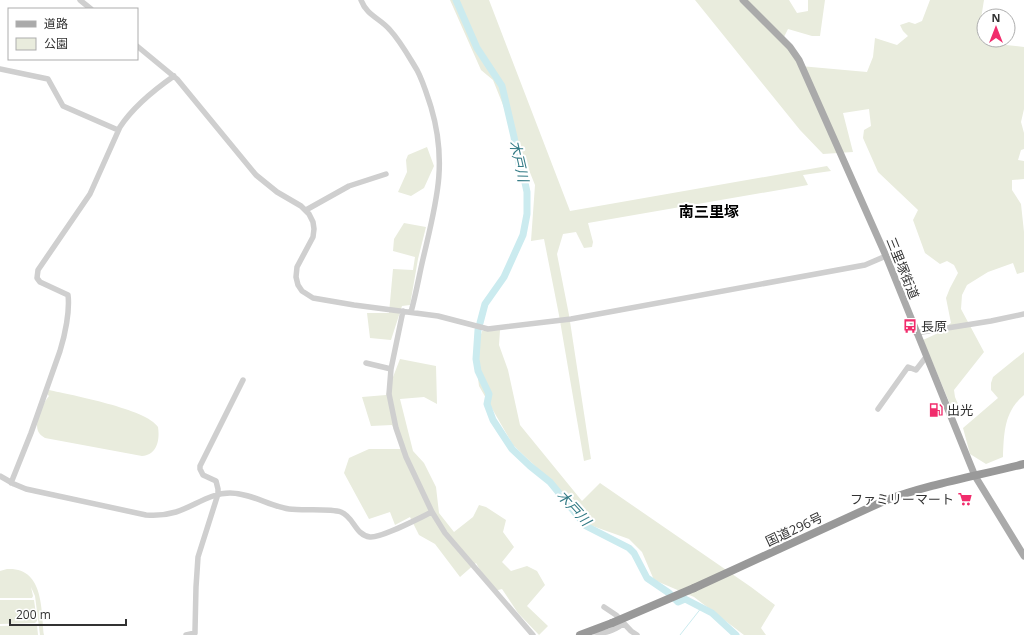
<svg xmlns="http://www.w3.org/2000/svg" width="1024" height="635" font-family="'Open Sans','Noto Sans JP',sans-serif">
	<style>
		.green { fill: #e9ecdd }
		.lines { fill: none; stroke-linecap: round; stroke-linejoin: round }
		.stream { stroke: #cbebef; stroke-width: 1 }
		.river { stroke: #cbebef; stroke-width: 7 }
		.minor { stroke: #cfcfcf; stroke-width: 5.5 }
		.major { stroke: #aaa; stroke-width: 7 }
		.highway { stroke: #999; stroke-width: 8 }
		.highway-bridge { stroke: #999; stroke-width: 8 }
		.labels { text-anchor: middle; stroke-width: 4; stroke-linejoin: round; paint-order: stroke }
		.street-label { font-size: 13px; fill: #323232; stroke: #fff }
		.poi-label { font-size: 13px; fill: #323232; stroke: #fff; text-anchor: start }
		.water-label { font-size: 14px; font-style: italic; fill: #337b86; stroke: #fff }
		.quarter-label { font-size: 15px; font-weight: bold; fill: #000; stroke: #fff }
	</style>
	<rect width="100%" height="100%" fill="#fff"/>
	<path class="green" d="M450,0h39l81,211 257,-45 4,5 -28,4 5,10 -220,38 5,19 -1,5 -8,1 -8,-16 -13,2 -6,20 12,61 22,144 -7,2 -25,-146 -15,-76 -13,2 4,-56 -42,-105 -12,-10z
		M695,0h94l8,13 11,-2v-11h17l-5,36h-8l-24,-7 -4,8 16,29 67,6 6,-15 2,-19 22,7 11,-9 -5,-5 -3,-6 9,-3 6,2 7,-3 8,-21h54l-6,37 28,8 18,2v62l-3,13 3,11v16l-3,1 -3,10 6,1v18l-12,1v10l9,14 3,28v40l-7,2 -4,-11 -25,9 -21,13 -5,10 -1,14 23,43 -30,38 1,7 3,7 -5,7 -30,-71 13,-6 15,-11 -5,-25 4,-10 8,-15 -4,-8 -7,-4 -7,3 -15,-11 -12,-33 5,-10 -40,-38 -15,-34 1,-8 7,-4 -2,-17 -26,4 10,39 -30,2 -23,-24z
		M427,147l7,19 -10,22 -13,8 -13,-4 9,-20 -1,-12 2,-5z
		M404,223l22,4 -8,32 -8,46 -8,1 -11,34 -21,-2 -3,-25h22l4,-44 20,1 2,-13 -22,-6 1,-12z
		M500,330l-1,15 9,25 12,55 62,76 18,-18 151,104 24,18 -14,23 5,7h-22l-50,-38 -40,-17 -12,-28 -13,-13 -42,-15 -29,-36 -45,-43 -34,-59 -4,-30 7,-25z
		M1024,352v43c-20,17 -20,38 -21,62l-17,7 -16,-10 -7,-26 35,-30 -7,-8v-7l2,-6z
		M400,359l36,7 1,38 -13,-7 -24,2 13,52 11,12 12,24 3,26 15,19 19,-15 6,-12 7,2 20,13 -3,12 11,15 -12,15 9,9 16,-5 10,5 8,14 -18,21 21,20 -9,9 -21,-22 -16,-24 -8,2 -6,-7 -12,-21 -16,14 -25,-33 -16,-9 -9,-18 -15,8 -5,-13 -21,7 -25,-46 5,-15 20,-9h34l-11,-24 -21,1 -9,-29 24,-2z
		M49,390c22,5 98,19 109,37 2,13 -1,28 -16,29l-97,-18c-3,-2 -6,-4 -7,-7 -4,-10 5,-28 11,-35l-2,-2z
		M7,569c37,-2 34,40 37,66h-4l-5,-39 -4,-9 2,9 -1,2h-32v-27z
		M0,600h34l3,21 -2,2 -35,1z
		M37,625l1,10h-38v-9z"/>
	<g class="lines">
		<path class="stream" d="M680,635l22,-28"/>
		<path class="river" d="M456,0l21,48 25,38 12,51 5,27 5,14 3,14v22l-4,21 -19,42 -19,27 -5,19
			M478,330l-2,29 2,12 11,23 -2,10 6,16 19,29 18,17 20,16 36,44 43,22 5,5 13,25 22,15 9,9 7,-3 27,14 24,22"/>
		<path class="minor" d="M80,0l11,9
			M361,0c6,16 19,18 29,30 11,12 19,27 27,40 6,11 10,25 14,37 17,57 5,96 -8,152 -4,17 -7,35 -12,53
			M137,46l40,33 79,96 21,17 24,14 8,8 4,8 1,7 -1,8 -16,30 -1,10 2,8 4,6 11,7 41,7 84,11 50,13 83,-10 294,-54 21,-9
			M0,69l48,10 15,27 55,24
			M306,210l43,-24 37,-12
			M403,311l-12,58 -2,25 7,34 10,29 26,55 13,21 88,102
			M916,333l75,-12 33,-7
			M366,363l25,6
			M878,409l30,-42 8,3 10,-13
			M0,476l14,8 12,5 120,26c11,1 20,0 30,-3 19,-6 34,-19 54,-19 21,0 39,13 59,16 14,2 40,-1 52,3 13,5 14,23 29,25 12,1 49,-19 62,-25
			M11,483l20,-50 29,-82c5,-16 10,-40 8,-56l-28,-13 -3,-4 1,-8 52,-76 30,-67c13,-20 34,-37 54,-51
			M604,607l12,8 15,16 6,4
			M591,631c13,4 22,0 32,-7
			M186,635l9,-2v-2l1,-44 2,-30 20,-63v-5l-2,-8 -13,-6 -3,-6v-3l43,-86"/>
		<path class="major" d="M743,0l47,47 9,13 87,196 89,220 49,80"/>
		<path class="highway" d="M694,588l190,-87c45,-17 93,-25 140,-37
			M580,635l32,-12"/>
		<path class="highway-bridge" d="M612,623l82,-35"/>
	</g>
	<defs>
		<symbol id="bus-bare" viewBox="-9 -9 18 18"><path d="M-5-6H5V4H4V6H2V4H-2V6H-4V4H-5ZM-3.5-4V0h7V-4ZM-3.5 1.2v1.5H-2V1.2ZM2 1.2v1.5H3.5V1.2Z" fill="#f12c6c" stroke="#fff" stroke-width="2.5" paint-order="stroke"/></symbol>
		<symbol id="fuel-bare" viewBox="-9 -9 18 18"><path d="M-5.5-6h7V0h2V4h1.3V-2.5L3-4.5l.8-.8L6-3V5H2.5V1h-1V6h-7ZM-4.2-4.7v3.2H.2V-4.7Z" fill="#f12c6c" stroke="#fff" stroke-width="2.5" paint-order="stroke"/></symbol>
		<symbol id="supermarket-bare" viewBox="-9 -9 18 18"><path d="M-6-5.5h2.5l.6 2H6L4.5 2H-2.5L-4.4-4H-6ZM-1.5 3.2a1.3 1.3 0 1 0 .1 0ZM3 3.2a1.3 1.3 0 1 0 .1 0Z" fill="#f12c6c" stroke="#fff" stroke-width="2.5" paint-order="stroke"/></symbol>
	</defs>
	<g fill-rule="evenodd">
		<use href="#bus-bare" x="900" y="316" width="20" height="20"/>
		<use href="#fuel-bare" x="926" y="400" width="20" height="20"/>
		<use href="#supermarket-bare" x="955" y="489" width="20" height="20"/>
	</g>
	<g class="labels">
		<g class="street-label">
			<text transform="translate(903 268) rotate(68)" y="5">三里塚街道</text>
			<text transform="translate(794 529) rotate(-25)" y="5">国道296号</text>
		</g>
		<g class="poi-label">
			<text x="921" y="331">長原</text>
			<text x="947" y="415">出光</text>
			<text x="954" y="504" text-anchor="end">ファミリーマート</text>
		</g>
		<g class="water-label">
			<text transform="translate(519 161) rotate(77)" y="5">木戸川</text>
			<text transform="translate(574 508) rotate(48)" y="5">木戸川</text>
		</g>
		<g class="quarter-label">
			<text x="709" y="217">南三里塚</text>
		</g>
	</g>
	<rect x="8" y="8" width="130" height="52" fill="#ffffff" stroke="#adadad"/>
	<rect x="16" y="21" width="20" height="6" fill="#aaaaaa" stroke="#adadad"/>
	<text x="44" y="28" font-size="12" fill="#323232">道路</text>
	<rect x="16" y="38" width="20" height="12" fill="#e9ecdd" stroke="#adadad"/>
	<text x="44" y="48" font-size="12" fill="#323232">公園</text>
	<g transform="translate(996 28)"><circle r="19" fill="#ffffff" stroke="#adadad"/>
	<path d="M0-3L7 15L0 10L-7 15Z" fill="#f12c6c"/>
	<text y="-6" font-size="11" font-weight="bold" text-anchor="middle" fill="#323232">N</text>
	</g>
	<path d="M10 619v6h116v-6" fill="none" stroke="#323232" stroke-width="2"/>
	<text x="16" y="619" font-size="12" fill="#323232" stroke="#ffffff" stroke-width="3" paint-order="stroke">200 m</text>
</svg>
